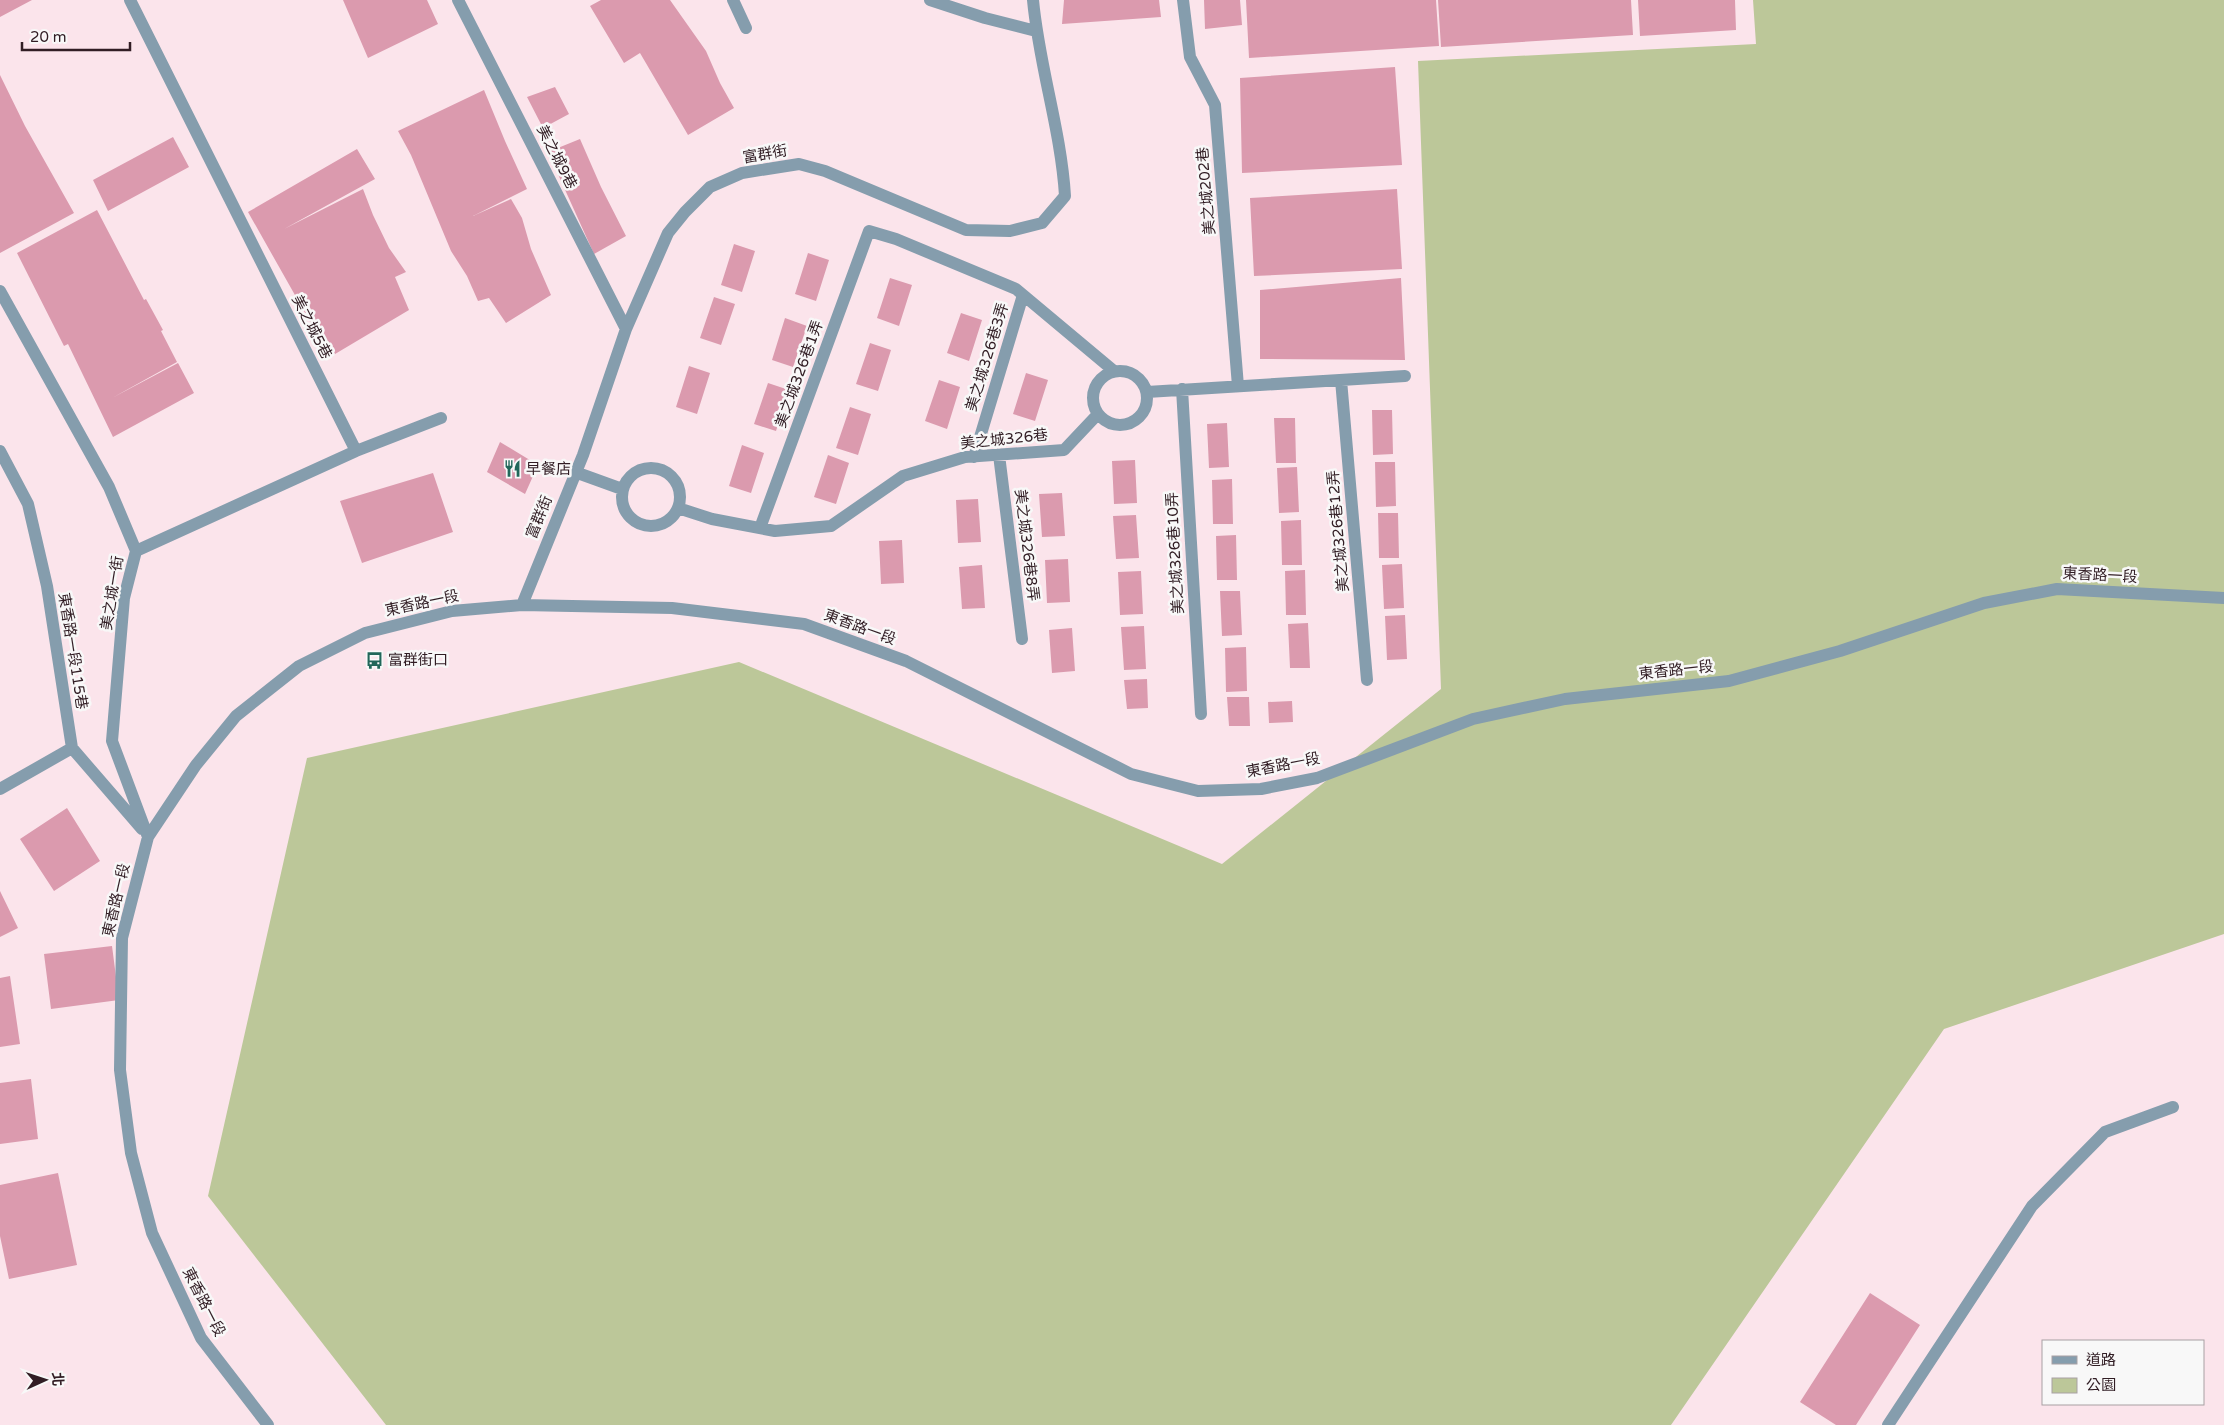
<svg xmlns="http://www.w3.org/2000/svg" width="2224" height="1425" font-family="'Varela Round','Noto Sans TC',sans-serif">
	<style>
		.green { fill: #bcc799 }
		.building { fill: #db9aae }
		.lines { fill: none; stroke-linecap: round; stroke-linejoin: round }
		.minor { stroke: #859dad; stroke-width: 12 }
		.labels { text-anchor: middle; stroke-width: 5; stroke-linejoin: round; paint-order: stroke }
		.street-label { font-size: 15px; fill: #311d24; stroke: #f8f8f8 }
		.poi-label { font-size: 15px; fill: #311d24; stroke: #f8f8f8; text-anchor: start }
	</style>
	<rect width="100%" height="100%" fill="#fbe4eb"/>
	<path class="green" d="M1753,0h471v934l-280,95 -273,396h-1285l-178,-229 99,-438 432,-96 483,202 219,-175 -23,-628 338,-17z"/>
	<path class="building" d="M0,0h32l-32,17z
		M343,0h84l11,24 -70,34z
		M601,0h69l36,51 14,32 14,25 -46,27 -48,-82 -16,10 -34,-57z
		M1064,0h95l2,17 -99,7z
		M1204,0h36l2,25 -37,4z
		M1246,0h190l3,46 -190,12z
		M1438,0h193l2,35 -192,12z
		M1638,0h97l1,30 -96,6z
		M1395,67l7,98 -160,8 -2,-95z
		M0,75l25,51 49,87 -74,40z
		M555,87l14,27 -26,14 -16,-31z
		M484,90l21,51 22,48 -54,27 38,-17 11,19 9,31 20,46 -45,28 -17,-25 -11,3 -11,-25 -16,-25 -40,-96 -13,-24z
		M173,137l16,30 -81,44 -15,-31z
		M580,139l21,48 25,49 -32,18 -46,-102z
		M357,149l18,30 -91,50 79,-40 10,26 16,33 17,24 -11,5 14,33 -79,47 -82,-145z
		M1397,189l5,80 -148,7 -4,-78z
		M97,210l47,90 2,-1 17,31 -2,1 16,31 -65,36 66,-35 16,30 -81,44 -45,-93 -4,2 -47,-93z
		M734,244l21,7 -13,41 -21,-7z
		M808,253l21,7 -13,41 -21,-7z
		M890,278l22,7 -13,41 -22,-8z
		M1401,278l4,82 -145,-1v-69z
		M714,297l21,7 -14,41 -21,-7z
		M961,313l21,7 -13,41 -22,-8z
		M785,318l22,8 -14,41 -21,-7z
		M870,343l21,7 -13,41 -22,-7z
		M689,366l21,7 -13,41 -21,-7z
		M1026,373l22,7 -13,41 -22,-7z
		M939,380l21,7 -13,42 -22,-8z
		M768,383l21,7 -13,41 -22,-7z
		M850,407l21,7 -13,41 -22,-7z
		M1372,410h20l1,44 -20,1z
		M1274,418h21l1,45h-20z
		M1227,423l2,44 -20,1 -2,-44z
		M500,442l38,23 -13,29 -38,-22z
		M742,445l22,8 -13,40 -22,-7z
		M828,455l21,8 -13,41 -22,-7z
		M1135,460l2,43 -23,1 -2,-43z
		M1375,462h20l1,44 -20,1z
		M1297,467l2,45 -20,1 -2,-45z
		M433,473l20,59 -91,31 -22,-62z
		M1232,479l1,45h-20l-1,-44z
		M1062,493l3,43 -23,1 -3,-43z
		M978,499l3,43 -23,1 -2,-43z
		M1378,513h20l1,45h-20z
		M1136,515l3,43 -23,1 -3,-43z
		M1301,520l1,45h-20l-1,-44z
		M1236,535l1,45h-20l-1,-44z
		M902,540l2,43 -23,1 -2,-43z
		M1068,559l2,43 -23,1 -2,-43z
		M1402,564l2,44 -20,1 -2,-44z
		M982,565l3,43 -23,1 -3,-42z
		M1305,570l1,45h-20l-1,-44z
		M1141,571l2,43 -23,1 -2,-43z
		M1220,591h20l2,44 -20,1z
		M1405,615l2,44 -20,1 -2,-44z
		M1308,623l2,45h-20l-2,-44z
		M1144,626l2,43 -22,1 -3,-43z
		M1072,628l3,43 -23,2 -3,-43z
		M1246,647l1,44 -21,1 -1,-44z
		M1147,679l1,29 -21,1 -3,-29z
		M1227,697h22l1,29h-21z
		M1292,701l1,21 -24,1 -1,-21z
		M67,808l33,53 -46,30 -34,-52z
		M0,891l18,37 -18,9z
		M112,946l7,54 -68,9 -7,-55z
		M10,976l10,68 -20,3v-69z
		M31,1079l7,60 -38,5v-61z
		M58,1173l19,92 -68,14 -9,-43v-51z
		M1870,1293l50,32 -64,100h-20l-36,-23z"/>
	<g class="lines">
		<path class="minor" d="M130,0l226,451 -220,100
			M458,0l168,329
			M733,0l13,28
			M930,0l55,18 51,13
			M1183,0l7,57 25,48 23,281
			M0,291l109,196 27,64 -12,47 -12,143 36,96
			M1093 398a27 27 0 1 1 54 0a27 27 0 1 1-54 0Z
			M1341,380l26,300
			M1182,389l19,325
			M1147,392l258,-16
			M0,451l28,53 19,82 25,162 70,81
			M356,451l85,-33
			M999,455l23,184
			M974,457l49,-162
			M622 497a29 29 0 1 1 58 0a29 29 0 1 1-58 0Z
			M575,472l47,17
			M678,508l34,11 63,12 56,-5 72,-50 62,-19 99,-7 34,-36
			M760,528l109,-297 27,8 120,50 98,82
			M522,605l61,-150 43,-126 42,-96 17,-21 25,-25 32,-14 57,-9 26,7 141,59 44,1 32,-8 23,-27c-4,-66 -26,-130 -32,-196
			M0,789l72,-41
			M268,1425l-67,-87 -49,-105 -21,-80 -11,-83 2,-132 26,-101 48,-72 40,-49 63,-50 66,-33 87,-22 70,-6 150,3 132,16 102,37 225,113 67,17 63,-2 56,-11 156,-59 92,-20 164,-18 111,-30 144,-48 73,-14 167,9
			M1888,1425l144,-219 73,-74 68,-25"/>
	</g>
	<defs>
		<symbol id="restaurant-bare" viewBox="-9 -9 18 18"><path d="M-5-6h1v4h1v-4h1v4h1v-4h1v5L-1.5 .5V6h-2V.5L-5-1ZM5-6V6H3V1.5H1.5Q1.5-4 5-6Z" fill="#21675a" stroke="#f8f8f8" stroke-width="2.5" paint-order="stroke"/></symbol>
		<symbol id="bus-bare" viewBox="-9 -9 18 18"><path d="M-5-6H5V4H4V6H2V4H-2V6H-4V4H-5ZM-3.5-4V0h7V-4ZM-3.5 1.2v1.5H-2V1.2ZM2 1.2v1.5H3.5V1.2Z" fill="#21675a" stroke="#f8f8f8" stroke-width="2.5" paint-order="stroke"/></symbol>
	</defs>
	<g fill-rule="evenodd">
		<use href="#restaurant-bare" x="500" y="456" width="25" height="25"/>
		<use href="#bus-bare" x="362" y="648" width="25" height="25"/>
	</g>
	<g class="labels">
		<g class="street-label">
			<text transform="translate(765 154) rotate(-10)" y="5">富群街</text>
			<text transform="translate(557 157) rotate(63)" y="5">美之城9巷</text>
			<text transform="translate(1206 191) rotate(-95)" y="5">美之城202巷</text>
			<text transform="translate(312 327) rotate(63)" y="5">美之城5巷</text>
			<text transform="translate(987 357) rotate(-73)" y="5">美之城326巷3弄</text>
			<text transform="translate(799 374) rotate(-70)" y="5">美之城326巷1弄</text>
			<text transform="translate(1004 439) rotate(-6)" y="5">美之城326巷</text>
			<text transform="translate(539 517) rotate(-68)" y="5">富群街</text>
			<text transform="translate(1338 531) rotate(-95)" y="5">美之城326巷12弄</text>
			<text transform="translate(1027 545) rotate(83)" y="5">美之城326巷8弄</text>
			<text transform="translate(1175 553) rotate(-93)" y="5">美之城326巷10弄</text>
			<text transform="translate(2100 575) rotate(3)" y="5">東香路一段</text>
			<text transform="translate(112 593) rotate(-81)" y="5">美之城一街</text>
			<text transform="translate(422 603) rotate(-12)" y="5">東香路一段</text>
			<text transform="translate(860 627) rotate(20)" y="5">東香路一段</text>
			<text transform="translate(73 651) rotate(81)" y="5">東香路一段115巷</text>
			<text transform="translate(1676 670) rotate(-6)" y="5">東香路一段</text>
			<text transform="translate(1283 765) rotate(-11)" y="5">東香路一段</text>
			<text transform="translate(116 900) rotate(-77)" y="5">東香路一段</text>
			<text transform="translate(204 1302) rotate(63)" y="5">東香路一段</text>
		</g>
		<g class="poi-label">
			<text x="526" y="474">早餐店</text>
			<text x="388" y="665">富群街口</text>
		</g>
	</g>
	<rect x="2042" y="1340" width="162" height="65" fill="#f8f8f8" stroke="#a8a0a3"/>
	<rect x="2052" y="1356" width="25" height="8" fill="#859dad" stroke="#a8a0a3"/>
	<text x="2086" y="1365" font-size="15" fill="#311d24">道路</text>
	<rect x="2052" y="1378" width="25" height="15" fill="#bcc799" stroke="#a8a0a3"/>
	<text x="2086" y="1390" font-size="15" fill="#311d24">公園</text>
	<g transform="translate(45 1380) rotate(87)" stroke="#f8f8f8" stroke-width="4" paint-order="stroke">
	<path d="M0-4L9 19L0 12L-9 19Z" fill="#311d24"/>
	<text y="-8" font-size="14" font-weight="bold" text-anchor="middle" fill="#311d24">北</text>
	</g>
	<path d="M22 42v8h108v-8" fill="none" stroke="#311d24" stroke-width="2.5"/>
	<text x="30" y="42" font-size="15" fill="#311d24" stroke="#f8f8f8" stroke-width="4" paint-order="stroke">20 m</text>
</svg>
